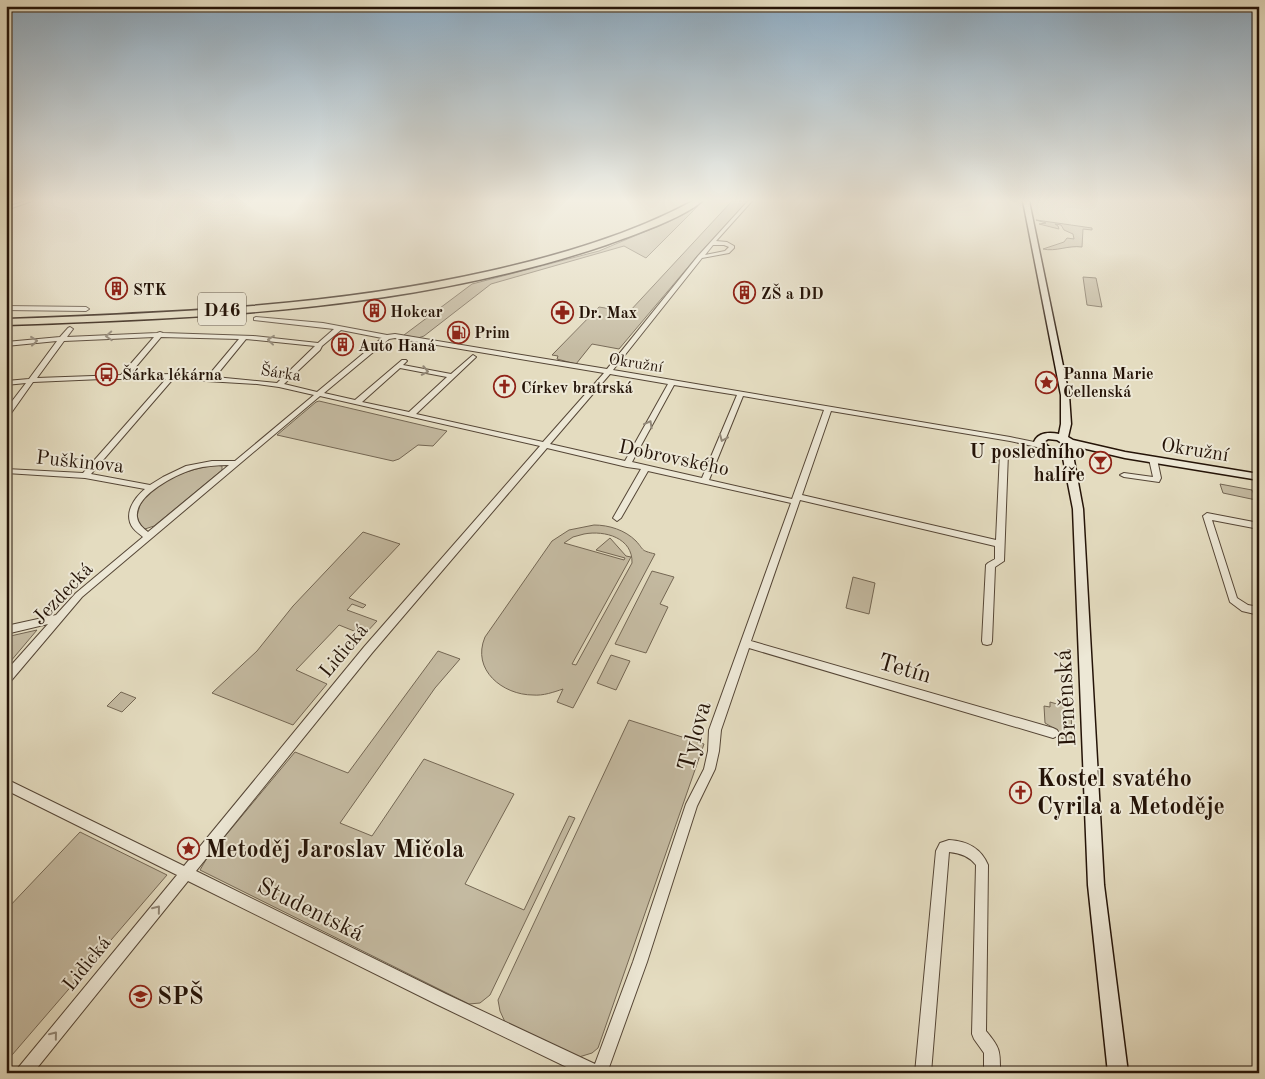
<svg xmlns="http://www.w3.org/2000/svg" width="1265" height="1079" font-family="'Old Standard TT',serif">
	<style>
		.green { fill: #c4baa1; stroke: #746754; fill-rule: evenodd }
		.lines { fill: none; stroke-linecap: round; stroke-linejoin: round }
		.street-casing { stroke: #554636; stroke-width: 2 }
		.secondary-casing { stroke: #251408; stroke-width: 3 }
		.highway-casing { stroke: #251408; stroke-width: 3 }
		.street { fill: #ede8d6; fill-rule: evenodd }
		.secondary { fill: #ede8d6; fill-rule: evenodd }
		.highway { fill: #e4dcc0; fill-rule: evenodd }
		.oneway { stroke: #938979 }
		.labels { text-anchor: middle; stroke-width: 4; stroke-linejoin: round; paint-order: stroke }
		.far-poi-label { font-size: 16px; font-weight: bold; fill: #251408; stroke: #ede8d6; text-anchor: start }
		.far-street-label { font-size: 16px; fill: #251408; stroke: #ede8d6 }
		.shield { fill: #ede8d6; stroke: #615446; stroke-width: 1 }
		.shield-label { font-size: 19px; font-weight: bold; fill: #251408 }
		.street-label { font-size: 20px; fill: #251408; stroke: #ede8d6 }
		.poi-label { font-size: 20px; font-weight: bold; fill: #251408; stroke: #ede8d6; text-anchor: end }
		.near-street-label { font-size: 24px; fill: #251408; stroke: #ede8d6 }
		.near-poi-label { font-size: 24px; font-weight: bold; fill: #251408; stroke: #ede8d6; text-anchor: start }
	</style>
	<rect width="100%" height="100%" fill="#e4dcc0"/>
	<filter id="stains"><feTurbulence type="fractalNoise" baseFrequency=".004" numOctaves="4"/><feColorMatrix values="0 0 0 0 .2 0 0 0 0 .09 0 0 0 0 .02 0 0 0 .5 -.17"/></filter>
	<radialGradient id="worn" r=".72"><stop offset=".6" stop-color="#630" stop-opacity="0"/><stop offset="1" stop-color="#630" stop-opacity=".3"/></radialGradient>
	<path class="green" d="M732,201h16l-49,53 -80,95 -27,-5 -16,20 -19,-5 1,-3 -6,-1 47,-48 30,5z
		M698,206l-52,52 -22,-12 -133,38 -67,52 -6,2 -14,-3 68,-51 127,-33 69,-29z
		M1036,220l56,8v2l-9,-1 -1,18c-14,-2 -26,5 -39,2l21,-7 3,-4 7,1 -1,-5 -9,-4 -3,-5 -6,-1 3,2 1,3 -20,-5 7,-1z
		M1083,277l13,1 6,29 -15,-2z
		M319,401l115,27 13,3 -14,15 -15,-1 -19,14 -6,2 -116,-26 39,-33z
		M215,465l7,1v4l-68,56 -9,3c-6,-4 -9,-10 -7,-17 6,-30 52,-43 77,-47z
		M1220,484l32,6 4,10 -33,-7z
		M594,525c15,0 31,5 42,16 9,10 4,9 19,13l-82,154 -16,-6 6,-13c-9,3 -20,7 -30,6 -30,0 -62,-25 -48,-58l67,-96 17,-11zM584,534c21,-4 49,4 48,29l-56,102 -4,-1 59,-107 -5,-1 -16,-18 -14,12 29,8 -1,2 -60,-17 9,-6z
		M363,532l37,12 -51,54 17,7 -3,3 -11,-4 -5,6 30,11 -13,14 -25,-10 -43,45 31,14 -34,41 -81,-32 45,-42 36,-45z
		M652,571l22,6 -14,27 8,3 -22,46 -31,-9z
		M853,577l22,6 -6,31 -23,-6z
		M37,630l-27,32 -4,-10v-15z
		M438,651l22,8 -25,29 -95,135 32,13 52,-77 90,35 -49,90 59,26 45,-94 6,2 -85,177 -10,8 -11,1 -269,-134 7,-12 88,-106 53,21z
		M611,655l19,6 -14,29 -19,-7z
		M121,692l15,6 -14,14 -15,-6z
		M1050,702l21,6 1,33 -15,-4v-7l-12,-7 -1,-17 6,1z
		M629,720l75,24 -106,304 -6,5 -13,4 -74,-35 -5,-11 -2,-11z
		M80,832l87,43 -161,187v-152z"/>
	<g class="lines">
		<defs>
			<path id="street" d="M26,201h6l-26,9v-3z
				M748,201h4l-36,40 11,1 7,4v2l-5,5 -27,5 -89,112 397,67 34,7 1,2 -4,2 -31,-7 -179,-30 -29,84 194,45 4,-87 4,-2h3l1,2 -4,108 -9,6 -3,74 -1,3 -4,1 -4,-1 -1,-3 4,-76 2,-2 7,-4v-13l-195,-46 -49,141 302,87 4,2 2,3 -2,3 -4,2 -304,-90 -28,82 -2,21 -4,18 -18,37 -50,156 -40,111h-28l-143,-69 -248,-123 -155,192h-18l3,-5 159,-193 -171,-85v-11l178,87 180,-219 176,-201 -220,-50 -238,201 -72,85 -4,1v-12l42,-47 -42,10v-8l50,-11 20,-22 67,-56c-3,-3 -7,-5 -10,-9 -10,-14 1,-30 12,-39l-60,-11 -79,-5v-4l77,4 83,-94h-64l-69,3 -24,34h-3v-7l20,-26 -20,2v-4l23,-2 28,-38 -51,5v-4l54,-5 8,-9 2,-1 3,2 -6,8 90,-4 3,-1 3,1 90,3 65,7 16,-14 -80,-9v-2l2,-1 67,6 64,12 8,-1 212,35 91,-113zM713,245h11l5,2 -4,4 -20,4zM341,330l41,8 -65,54 -33,-8 36,-34 2,-4zM154,337l-33,38 -84,3 27,-37zM161,337l78,2 -31,37 -36,-2 -43,1zM395,338l209,35 -61,69 -127,-28 59,-56 1,-1 -3,-2 -22,19 -48,-9 4,-4 -1,-1h-4l-47,40 -31,-7 65,-54zM246,339l69,7 -38,37 -62,-6zM400,368l47,9 -38,35 -47,-10zM610,374l58,10 -43,77 -75,-17zM173,379l84,5 22,3 35,8 -79,66h-23l-26,5 -23,11 -13,8 -59,-11zM674,385l63,10 -35,83 -70,-16zM743,396l81,14 -32,89 -83,-19zM547,448l80,19 14,2 -28,49 4,3 4,-3 27,-47 143,32 -82,227 -1,21 -4,18 -18,35 -53,158 -38,102 -149,-70 -250,-123 176,-218zM229,465l-81,67c-5,-4 -10,-8 -11,-15 -3,-22 40,-43 57,-48 11,-3 23,-4 35,-4z
				M6,306l80,1 3,2 -3,2 -80,-1z
				M1150,457h3l4,2 4,19 -2,4 -35,-5 -4,-2 4,-2 29,4 -4,-18z
				M1207,513l52,10v6l-47,-9 25,78 11,7 11,2v8l-17,-4 -12,-9 -27,-86z
				M949,840c18,1 32,8 39,25l-2,166c15,18 14,20 14,42h-16v-20l-10,-14 -2,-5 4,-169c-7,-9 -16,-12 -27,-13l-18,221h-16l21,-222 4,-8z"/>
			<path id="secondary" d="M1023,201h6l40,194 2,29 -3,13 5,3 52,12 134,22v6l-134,-22 -47,-11v4l-5,4 10,54 21,376 24,188h-20l-20,-188 -15,-376 -10,-51 -17,-4 -12,-12c4,-10 16,-10 25,-8l2,-10v-29zM1048,439l9,1 11,7v3c-9,5 -18,0 -24,-8z"/>
			<path id="highway" d="M693,201h9c-18,17 -71,35 -96,44 -192,65 -398,73 -600,80v-6c162,-6 325,-12 484,-48 70,-16 139,-36 203,-70z"/>
		</defs>
		<use href="#street" class="street-casing"/>
		<use href="#secondary" class="secondary-casing"/>
		<use href="#highway" class="highway-casing"/>
		<use href="#street" class="street"/>
		<use href="#secondary" class="secondary"/>
		<use href="#highway" class="highway"/>
	</g>
	<defs><path id="oneway-chevron" d="M-2-3.5L2.5 0L-2 3.5" fill="none" stroke-width="1.6" stroke-linecap="round" stroke-linejoin="round" transform="scale(1.25)"/></defs>
	<g class="oneway">
		<use href="#oneway-chevron" transform="translate(109 336) rotate(177)"/>
		<use href="#oneway-chevron" transform="translate(271 340) rotate(-174)"/>
		<use href="#oneway-chevron" transform="translate(34 341) rotate(-6)"/>
		<use href="#oneway-chevron" transform="translate(425 371) rotate(11)"/>
		<use href="#oneway-chevron" transform="translate(649 424) rotate(-61)"/>
		<use href="#oneway-chevron" transform="translate(723 438) rotate(113)"/>
		<use href="#oneway-chevron" transform="translate(157 909) rotate(-51)"/>
		<use href="#oneway-chevron" transform="translate(54 1035) rotate(-51)"/>
	</g>
	<linearGradient id="sky" x2="0" y2="1"><stop stop-color="#8ca9bf"/><stop offset="0.57" stop-color="#f3efe3"/><stop offset="1" stop-color="#f3efe3" stop-opacity="0"/></linearGradient>
	<rect width="1265" height="352" fill="url(#sky)"/>
	<defs>
		<symbol id="building-ring" viewBox="-11 -11 22 22"><circle r="9.5" fill="#ede8d6" stroke="#8f2418" stroke-width="1.5"/><path d="M-4-6H4V6H1V3H-1V6H-4ZM-2.5-4.3h1.7v1.8h-1.7ZM.8-4.3h1.7v1.8H.8ZM-2.5-1h1.7V.8h-1.7ZM.8-1h1.7V.8H.8Z" fill="#8f2418"/></symbol>
		<symbol id="pharmacy-ring" viewBox="-11 -11 22 22"><circle r="9.5" fill="#ede8d6" stroke="#8f2418" stroke-width="1.5"/><path d="M-2-6h4v4h4v4h-4v4h-4v-4h-4v-4h4Z" fill="#8f2418"/></symbol>
		<symbol id="fuel-ring" viewBox="-11 -11 22 22"><circle r="9.5" fill="#ede8d6" stroke="#8f2418" stroke-width="1.5"/><path d="M-5.5-6h7V0h2V4h1.3V-2.5L3-4.5l.8-.8L6-3V5H2.5V1h-1V6h-7ZM-4.2-4.7v3.2H.2V-4.7Z" fill="#8f2418"/></symbol>
		<symbol id="bus-ring" viewBox="-11 -11 22 22"><circle r="9.5" fill="#ede8d6" stroke="#8f2418" stroke-width="1.5"/><path d="M-5-6H5V4H4V6H2V4H-2V6H-4V4H-5ZM-3.5-4V0h7V-4ZM-3.5 1.2v1.5H-2V1.2ZM2 1.2v1.5H3.5V1.2Z" fill="#8f2418"/></symbol>
		<symbol id="sight-ring" viewBox="-11 -11 22 22"><circle r="9.5" fill="#ede8d6" stroke="#8f2418" stroke-width="1.5"/><path d="M0-6L1.8-2.2L6-1.7L2.9 1.2L3.7 5.4L0 3.3L-3.7 5.4L-2.9 1.2L-6-1.7L-1.8-2.2Z" fill="#8f2418"/></symbol>
		<symbol id="church-ring" viewBox="-11 -11 22 22"><circle r="9.5" fill="#ede8d6" stroke="#8f2418" stroke-width="1.5"/><path d="M-1.2-6h2.4v3.5h3.3v2.4h-3.3V6h-2.4V-.1h-3.3v-2.4h3.3Z" fill="#8f2418"/></symbol>
		<symbol id="bar-ring" viewBox="-11 -11 22 22"><circle r="9.5" fill="#ede8d6" stroke="#8f2418" stroke-width="1.5"/><path d="M-6-5H6L.8 .8V4.5H3.5V6h-7V4.5H-.8V.8Z" fill="#8f2418"/></symbol>
		<symbol id="school-ring" viewBox="-11 -11 22 22"><circle r="9.5" fill="#ede8d6" stroke="#8f2418" stroke-width="1.5"/><path d="M0-5L7-2L0 1L-7-2ZM-4 1L0 2.5L4 1V4Q0 6-4 4Z" fill="#8f2418"/></symbol>
	</defs>
	<g fill-rule="evenodd">
		<use href="#building-ring" x="104" y="276" width="25" height="25"/>
		<use href="#building-ring" x="732" y="280" width="25" height="25"/>
		<use href="#building-ring" x="362" y="298" width="25" height="25"/>
		<use href="#pharmacy-ring" x="550" y="300" width="25" height="25"/>
		<use href="#fuel-ring" x="446" y="320" width="25" height="25"/>
		<use href="#building-ring" x="330" y="332" width="25" height="25"/>
		<use href="#bus-ring" x="94" y="362" width="25" height="25"/>
		<use href="#sight-ring" x="1034" y="370" width="25" height="25"/>
		<use href="#church-ring" x="492" y="374" width="25" height="25"/>
		<use href="#bar-ring" x="1088" y="450" width="25" height="25"/>
		<use href="#church-ring" x="1008" y="780" width="25" height="25"/>
		<use href="#sight-ring" x="176" y="836" width="25" height="25"/>
		<use href="#school-ring" x="128" y="984" width="25" height="25"/>
	</g>
	<g class="labels">
		<g class="far-poi-label">
			<text x="133" y="295">STK</text>
			<text x="761" y="299">ZŠ a DD</text>
			<text x="390" y="317">Hokcar</text>
			<text x="578" y="318">Dr. Max</text>
			<text x="474" y="338">Prim</text>
			<text x="358" y="351">Auto Haná</text>
			<text x="1063" y="379">Panna Marie<tspan x="1063" dy="18">Cellenská</tspan></text>
			<text x="122" y="380">Šárka lékárna</text>
			<text x="521" y="393">Církev bratrská</text>
		</g>
		<g class="far-street-label">
			<text transform="translate(636 362) rotate(9)" y="6">Okružní</text>
			<text transform="translate(281 372) rotate(9)" y="6">Šárka</text>
		</g>
		<rect class="shield" x="198" y="292.5" width="48" height="33" rx="4"/>
		<g class="shield-label">
			<text x="222" y="316">D46</text>
		</g>
		<g class="street-label">
			<text transform="translate(1195 449) rotate(9)" y="7">Okružní</text>
			<text transform="translate(674 457) rotate(12)" y="7">Dobrovského</text>
			<text transform="translate(80 461) rotate(6)" y="7">Puškinova</text>
			<text transform="translate(62 593) rotate(-46)" y="7">Jezdecká</text>
			<text transform="translate(343 650) rotate(-50)" y="7">Lidická</text>
			<text transform="translate(86 963) rotate(-51)" y="7">Lidická</text>
		</g>
		<g class="poi-label">
			<text x="1085" y="458">U posledního<tspan x="1085" dy="23">halíře</tspan></text>
		</g>
		<g class="near-street-label">
			<text transform="translate(905 668) rotate(16)" y="8">Tetín</text>
			<text transform="translate(1065 698) rotate(-93)" y="8">Brněnská</text>
			<text transform="translate(694 736) rotate(-75)" y="8">Tylova</text>
			<text transform="translate(311 909) rotate(26)" y="8">Studentská</text>
		</g>
		<g class="near-poi-label">
			<text x="1037" y="786">Kostel svatého<tspan x="1037" dy="28">Cyrila a Metoděje</tspan></text>
			<text x="205" y="857">Metoděj Jaroslav Mičola</text>
			<text x="157" y="1004">SPŠ</text>
		</g>
	</g>
	<rect width="1265" height="1079" fill="none" stroke="#e4dcc0" stroke-width="25"/>
	<rect x="8" y="8" width="1250" height="1064" fill="none" stroke="#251408" stroke-width="2.5"/>
	<rect x="12" y="12" width="1240" height="1054" fill="none" stroke="#251408"/>
	<rect width="100%" height="100%" filter="url(#stains)"/>
	<rect width="100%" height="100%" fill="url(#worn)"/>
</svg>
